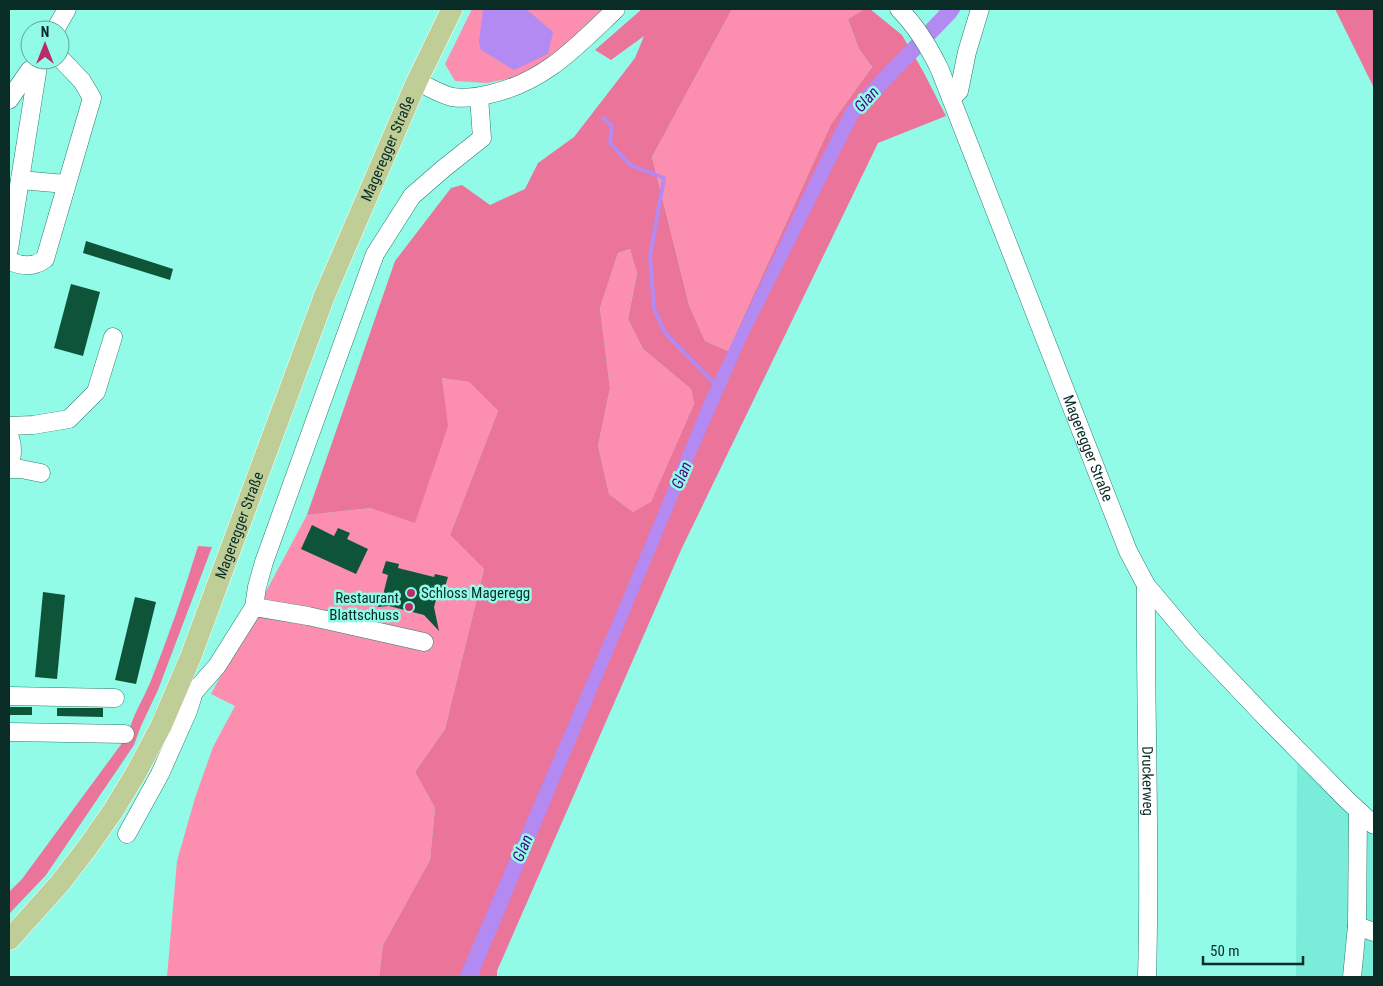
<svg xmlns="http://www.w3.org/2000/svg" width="1383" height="986" font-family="'Roboto Condensed',sans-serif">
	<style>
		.built { fill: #79edda }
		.green { fill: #fc8eb0 }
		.forest { fill: #eb749b; fill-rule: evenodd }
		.water { fill: #b389f2 }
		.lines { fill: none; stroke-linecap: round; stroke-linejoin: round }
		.stream { stroke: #b389f2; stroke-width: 4 }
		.building { fill: #0e5438 }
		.minor-casing { stroke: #297d70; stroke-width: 19 }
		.major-casing { stroke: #fff; stroke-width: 22 }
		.minor { stroke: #fff; stroke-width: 18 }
		.major { stroke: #bfcd97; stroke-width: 21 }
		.poi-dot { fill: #b82d66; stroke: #92fbe8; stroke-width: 2 }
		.labels { text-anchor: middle; stroke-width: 5; stroke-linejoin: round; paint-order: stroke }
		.street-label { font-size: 15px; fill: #092c27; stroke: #92fbe8 }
		.poi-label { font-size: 15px; fill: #092c27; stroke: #92fbe8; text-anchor: start }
		.water-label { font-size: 16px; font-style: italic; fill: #4f0789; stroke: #92fbe8 }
	</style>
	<rect width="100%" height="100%" fill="#92fbe8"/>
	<path class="built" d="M1297,761l77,76v140h-78z"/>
	<path class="green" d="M472,9h136l-77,65 -44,9 -32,-2 -10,-17z
		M732,9h133l-17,10 11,30 13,18 -41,57 -103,227 -23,-10 -16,-36 -37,-148z
		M630,249l7,23 -9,47 15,30 48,40 3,15 -43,99 -18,9 -24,-18 -11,-48 12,-58 -10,-80 18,-55z
		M442,378l27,4 29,29 -48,124 34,34 -39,160 -30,43 20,36 -5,52 -47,85 -4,32h-212l10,-116 18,-63 18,-51 22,-41 -24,-12 96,-179 64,-7 76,-82z"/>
	<path class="forest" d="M642,9h90l-80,148 37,148 16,36 23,10 103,-227 41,-57 -13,-18 -11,-30 17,-10h5l32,26 21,36 23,45 -68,27 -197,407 -184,421v6h-118l4,-32 47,-85 5,-52 -20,-36 30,-43 39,-160 -34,-34 48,-124 -29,-29 -27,-4 6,48 -33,97 -44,-15 -64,7 88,-254 56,-73 11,-3 28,20 35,-16 13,-26 36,-26 61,-79 9,-22 -33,24 -16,-10zM630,249l7,24 -9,46 15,30 48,40 3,15 -43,98 -18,10 -24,-18 -11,-48 12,-58 -10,-80 18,-55z
		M1335,9h39v79z
		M198,546l14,1 -54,143 -17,36 -7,19 -88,130 -37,39v-22l13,-13 106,-144c5,-21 14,-33 22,-52 18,-45 34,-91 48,-137z"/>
	<path class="water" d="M483,9h43l27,23 -5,22 -34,16 -33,-20 -2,-8z
		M941,9h20l-5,8 -99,102 -111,221 -53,121 -213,510v6h-21l164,-380 83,-200 103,-215 38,-75z"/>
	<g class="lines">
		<path class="stream" d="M603,118l9,8 -2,17 20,22 34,13 -14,79 4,51 11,25 52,53"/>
	</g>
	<path class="building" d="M86,241l87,28 -3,11 -87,-27z
		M71,284l29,8 -17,64 -29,-8z
		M312,525l22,11 4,-8 12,5 -3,6 21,10 -12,25 -55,-25z
		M386,561l13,3 -1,4 36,9 1,-3 13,3 -4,13 -5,-1 -5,18 5,24 -15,-16 -35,-9 -11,1 1,-8 4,-4 5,-20 -6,-2z
		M43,592l22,3 -8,84 -22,-2z
		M135,597l21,5 -20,82 -21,-4z
		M9,707h23v8h-23z
		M57,708h46v9l-46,-1z"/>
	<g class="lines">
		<defs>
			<g id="minor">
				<path id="s1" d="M899,9c18,18 30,38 41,61l188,481 18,34 48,57 75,79 79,80 26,24"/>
				<path d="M55,30l12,-21"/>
				<path d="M417,81c11,6 23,13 35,16 13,2 26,0 38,-3 55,-12 87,-48 126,-85"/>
				<path d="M951,98l8,-7 8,-39 13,-43"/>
				<path d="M9,100l20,-29 10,-8"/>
				<path d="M20,180l46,4"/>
				<path d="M9,249l30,-189"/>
				<path d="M9,261c13,5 24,7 36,-2l47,-161 -10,-17 -22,-23"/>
				<path d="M9,426l24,-1 36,-6 27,-27 17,-55"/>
				<path d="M9,436c4,8 4,21 0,30"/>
				<path d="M9,469h12l20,4"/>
				<path id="s2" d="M1146,585c-1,131 5,262 1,392"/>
				<path d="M254,607l54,9 116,26"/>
				<path d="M9,696l106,2"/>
				<path d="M9,732l116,2"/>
				<path d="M127,834l33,-60 28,-63 6,-19 23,-26 37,-59 3,-20 7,-25 111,-308 37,-58 31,-27 39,-31 -3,-41"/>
				<path d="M1357,926l17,6"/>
				<path d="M1352,977l5,-51 1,-115"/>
			</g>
			<g id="major">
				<path id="s3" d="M9,940l51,-57 27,-35 26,-37 23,-38 25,-47 30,-70 133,-359 93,-216 35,-72"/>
			</g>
		</defs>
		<use href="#minor" class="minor-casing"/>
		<use href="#major" class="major-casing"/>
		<use href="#minor" class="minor"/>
		<use href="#major" class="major"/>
	</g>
	<g class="poi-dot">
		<circle cx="411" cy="593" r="5"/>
		<circle cx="409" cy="607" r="5"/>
	</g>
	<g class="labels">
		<g class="street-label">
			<text dy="5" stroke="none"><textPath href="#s3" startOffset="884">Mageregger Straße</textPath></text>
			<text dy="5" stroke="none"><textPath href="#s1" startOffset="480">Mageregger Straße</textPath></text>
			<text dy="5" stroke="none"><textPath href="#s3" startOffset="479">Mageregger Straße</textPath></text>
			<text dy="5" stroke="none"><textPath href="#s2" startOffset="196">Druckerweg</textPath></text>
		</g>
		<g class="poi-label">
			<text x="421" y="598">Schloss Mageregg</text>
			<text x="399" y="603" text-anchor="end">Restaurant<tspan x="399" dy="17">Blattschuss</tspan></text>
		</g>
		<g class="water-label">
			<text transform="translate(866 99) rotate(-48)" y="6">Glan</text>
			<text transform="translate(681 475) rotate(-67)" y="6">Glan</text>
			<text transform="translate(522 848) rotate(-67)" y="6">Glan</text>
		</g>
	</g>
	<rect width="1383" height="986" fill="none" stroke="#092c27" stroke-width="20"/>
	<g transform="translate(45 45)"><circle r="24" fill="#92fbe8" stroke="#5ba89b"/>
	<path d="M0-4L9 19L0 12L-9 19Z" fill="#b82d66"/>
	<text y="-8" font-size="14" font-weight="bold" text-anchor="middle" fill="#092c27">N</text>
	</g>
	<path d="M1203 956v8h100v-8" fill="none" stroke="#092c27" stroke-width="2.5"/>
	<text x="1210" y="956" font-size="15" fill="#092c27" stroke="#92fbe8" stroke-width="4" paint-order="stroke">50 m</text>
</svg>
